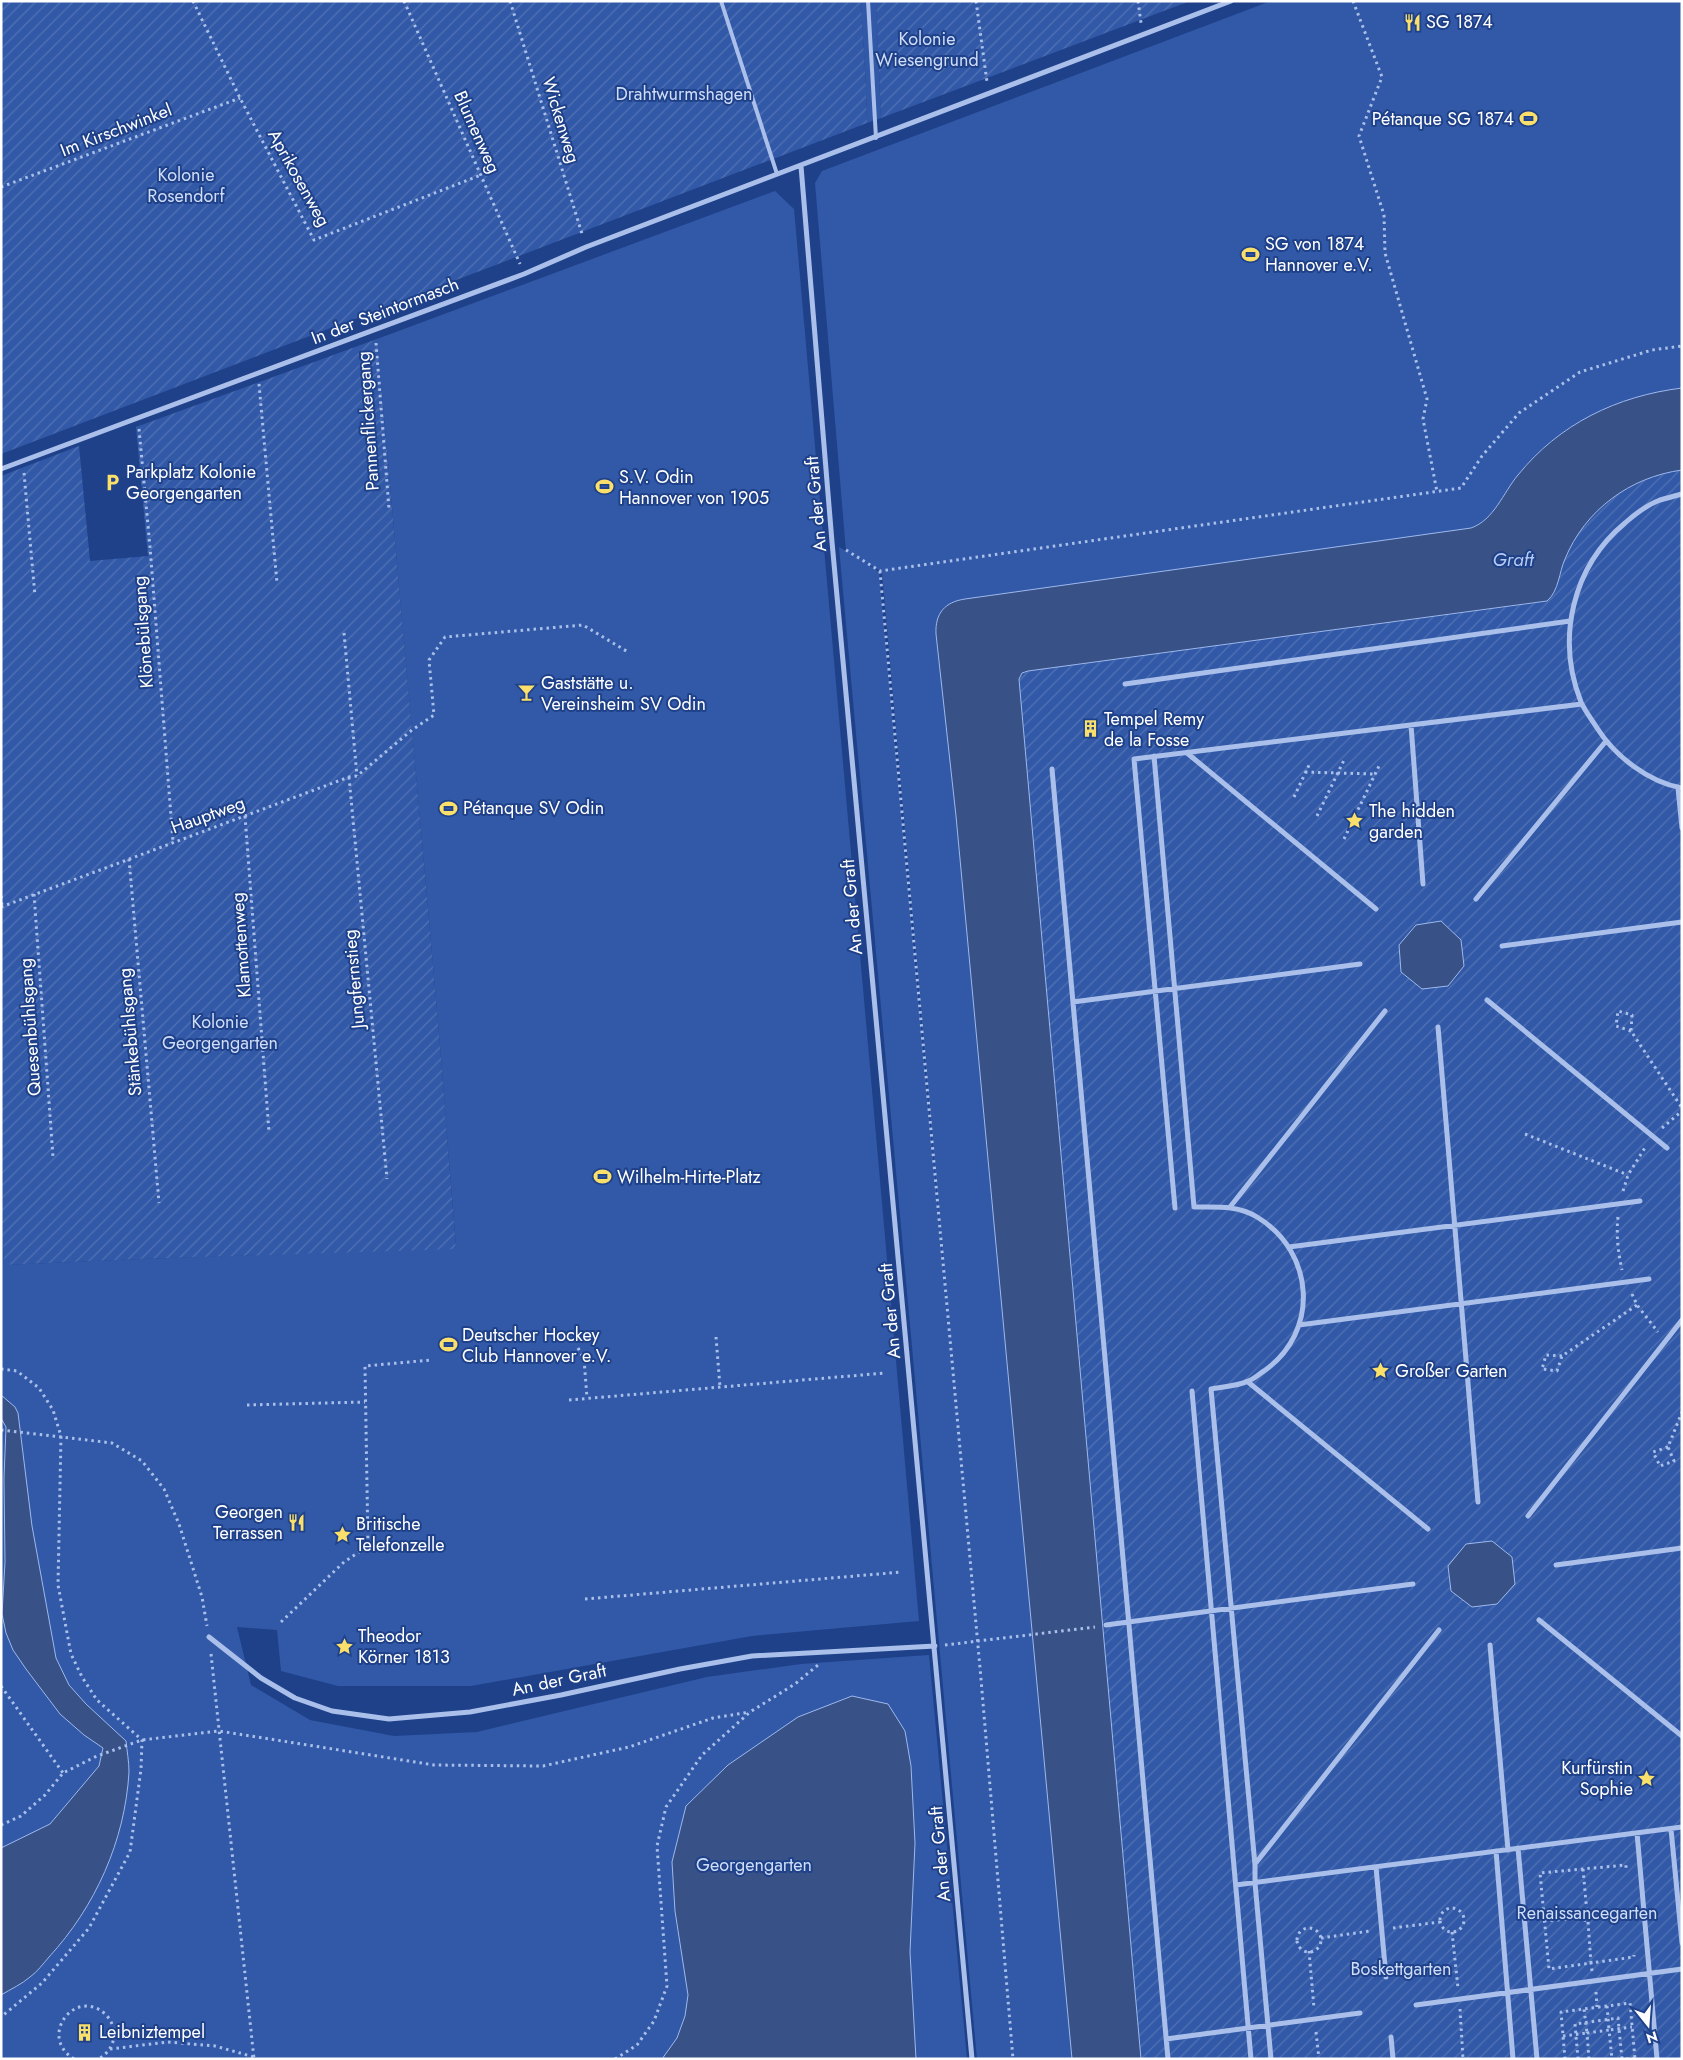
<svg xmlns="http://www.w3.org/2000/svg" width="1683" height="2060" font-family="Jost,sans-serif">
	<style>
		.park { fill: #3259a7; fill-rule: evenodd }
		.garden { fill: url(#garden-furrows) }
		.water { fill: #385187; stroke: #9eb9ed }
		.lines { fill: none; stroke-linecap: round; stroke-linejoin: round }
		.path { stroke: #aac0eb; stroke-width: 3; stroke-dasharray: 2.5 4; stroke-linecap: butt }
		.lane { stroke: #aac0eb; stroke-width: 4 }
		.street { stroke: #aac0eb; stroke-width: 5 }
		.labels { text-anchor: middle; stroke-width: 4; stroke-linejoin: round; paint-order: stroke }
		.poi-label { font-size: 18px; fill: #fff; stroke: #1f418a; text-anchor: start }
		.park-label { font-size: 18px; fill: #cfddf8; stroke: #1f418a }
		.street-label { font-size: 18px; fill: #fff; stroke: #1f418a }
		.water-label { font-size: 19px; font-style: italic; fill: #b6cbf3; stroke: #1f418a }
	</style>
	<defs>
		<pattern id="garden-furrows" width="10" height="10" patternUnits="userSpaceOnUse" patternTransform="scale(1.25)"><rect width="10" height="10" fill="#3259a7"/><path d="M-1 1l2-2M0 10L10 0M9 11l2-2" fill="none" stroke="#5172b4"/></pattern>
	</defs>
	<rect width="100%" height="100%" fill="#1f418a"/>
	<path class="park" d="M861,1h15l5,117 -14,5 -1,-36z
		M1271,1h411v387c-61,9 -116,32 -157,78 -17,20 -29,53 -54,62l-535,97 20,191 116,1243h-95l-138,-1512 7,4 -31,-368 7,-12zM864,562l18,10 72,813 -75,-813z
		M775,191l19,18 125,1412 -167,15 -281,50h-133l-57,-15 -4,-41 -40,-3 14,58 59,35 84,16 83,-4 230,-55 94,-13 128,-9 38,404h-966v-817h2l1,23 136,-6 316,-11 -18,-227 -61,-682z"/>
	<path class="garden" d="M1,1h860l5,86 1,36 -866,331z
		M876,1h314l-309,117z
		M377,339l61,682 18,228 -316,10 -136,6 -1,-22 -2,-1v-766l78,-30 11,115 58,-5 -12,-129z
		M1682,470v1589h-541l-122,-1380 3,-6 6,-2 515,-69c16,-6 15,-28 21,-43 20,-48 66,-82 118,-89z"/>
	<path class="water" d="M1682,388v82c-52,7 -97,40 -117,89 -6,13 -6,32 -18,42l-519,70 -6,2 -3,6 122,1380h-69l-116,-1243 -20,-182c-1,-21 9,-32 29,-35l506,-71c23,-8 32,-35 47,-53 41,-51 99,-79 164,-87z
		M1441,921l20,19 3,26 -16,20 -26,3 -21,-17 -2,-27 17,-20z
		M1,1395l14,12 3,6 14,113 24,132 13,27 17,19 40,37c1,10 3,21 3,31 -4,69 -34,135 -80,185 -6,7 -12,15 -19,20 -8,7 -19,12 -29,18v-147l49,-24 49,-58 4,-18 -19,-13 -24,-21 -34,-45 -13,-19 -7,-17 -4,-19 3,-52 -1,-84 2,-51 -5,-9z
		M1492,1541l20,16 3,27 -18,20 -25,3 -21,-16 -3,-25 18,-22z
		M852,1696l36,8 17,27 6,35 4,77 -5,109 6,107h-254l15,-21 8,-22 3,-21 -13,-84 -3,-49 14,-56 42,-41 70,-48z"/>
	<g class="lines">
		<path class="path" d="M193,1l47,97 74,142 167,-65
			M404,1l116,263
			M510,1l73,236
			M976,1l11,81
			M1138,1l3,22
			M1353,1l29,76 -23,59 25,79 1,38 42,146 -4,20 14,73
			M1,187l239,-89
			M376,343l13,166
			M259,384l18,199
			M139,429l11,118 23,295
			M24,473l11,123
			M846,550l34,21 581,-83 21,-32 37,-43 61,-41 72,-22 30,-4
			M880,571l101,1108 32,380
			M344,633l13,143
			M1305,772l69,2
			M349,777l38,402
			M1294,797l16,-34
			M245,816l24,316
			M1317,816l28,-58
			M1344,839l35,-73
			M129,859l30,344
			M34,894l19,263
			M1,896l1,10
			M1,907l348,-130 8,-1 55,-46 22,-15 -5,-55 16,-23 138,-12 45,27
			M1631,1031l-15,-5 2,-15 14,4 -1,16 51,77
			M1662,1128l20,-17
			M1525,1134l103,41
			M1623,1191l5,-16 18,-29
			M1618,1217c-2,18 0,35 4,53
			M1632,1294l5,11 21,27
			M716,1337l4,50
			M578,1348l6,11 3,39
			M1562,1356l-16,-1 -4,14 15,2 5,-15 75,-51
			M1,1369l16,2 22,17 14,22 8,26 -3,149 13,69 11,23 15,23 45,40 -1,29 -11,83 -41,76 -47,55 -41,34
			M569,1400l316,-27
			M247,1405l118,-3
			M1,1430l111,13 30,18 22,28 15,35 23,73 5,29
			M1668,1447l-15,5 7,14 14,-5 -6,-14 14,-35
			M585,1599l317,-27
			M281,1622l63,-60 24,-16 -3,-180 66,-6
			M945,1645l150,-18
			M211,1654l43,405
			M1,1686l62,87
			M1,1825l20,-9 24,-21 18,-22 34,-17 45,-16 77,-9 215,34 109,1 86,-19 84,-29 37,-6
			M1583,1869l4,44
			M1440 1920a12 12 0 1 1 24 0a12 12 0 1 1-24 0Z
			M1583 1917a4 4 0 1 1 8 0a4 4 0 1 1-8 0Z
			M1591,1917l40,-3
			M1544,1921l39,-3
			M1588,1922l3,41 -42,6 -9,-96 86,-8v4
			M1393,1928l47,-6
			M1297 1940a12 12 0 1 1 24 0a12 12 0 1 1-24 0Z
			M1452,1932l6,56
			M1321,1938l49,-7
			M1309,1951l5,57
			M1592,1971l-1,-8 43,-6v-2
			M1596,1992l1,15
			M1607,2006l2,24 23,-3
			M1460,2009l3,50
			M1316,2032l3,27
			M1563,2036l24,-3 -3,-24
			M110,2049l58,-7 47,4 39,11
			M74,2059c-36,-22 0,-71 30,-46 6,5 10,13 10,21 0,11 -6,20 -16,25
			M615,2059l22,-14 17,-24 13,-35 -10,-140 9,-39 36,-52 48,-43 45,-28 23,-19
			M1565,2059l-4,-47 69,-9 5,56
			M1578,2059l-3,-35 43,-6 4,41
			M1589,2059l-2,-26 22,-3 3,29
			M1626,2059l9,-1"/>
		<path class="lane" d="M721,1l56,173
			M868,1l8,137"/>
		<path class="street" d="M801,166l31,376 140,1517
			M1,469l523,-195 62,-27 645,-246
			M1682,494c-7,2 -15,4 -22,6 -13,5 -25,14 -35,23 -53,44 -69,116 -44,179 4,9 11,18 16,26 18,28 51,54 85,60
			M1125,684l445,-63
			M1411,725l12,159
			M1187,753l189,156
			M1154,756l40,451c22,0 44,-2 63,10 58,35 63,115 7,154 -5,3 -10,8 -16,10 -10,5 -26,6 -37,8l44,476v18l16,176
			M1052,769l116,1290
			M1678,788l4,40
			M1476,899l130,-158
			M1502,946l180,-24
			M1487,1000l180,148
			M1073,1002l287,-38
			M1438,1027l40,475
			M1230,1207l155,-196
			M1175,1208l-41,-449 448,-55
			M1289,1247l351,-46
			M1299,1325l350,-46
			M1248,1382l180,147
			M1192,1391l59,668
			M1528,1516l154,-196
			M1556,1565l126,-17
			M1539,1620l143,116
			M1106,1625l307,-41
			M209,1637l52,41 34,20 37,13 57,8 81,-7 91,-17 119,-26 72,-13 183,-10
			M1490,1645l18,205
			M1671,1829l11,114
			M1637,1833l20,226
			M1518,1848l19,211
			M1496,1851l17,208
			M1255,1864l184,-234
			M1376,1867l10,110
			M1236,1885l446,-58
			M1416,2005l266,-36
			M1391,2037l2,22
			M1166,2039l194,-26"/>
	</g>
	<defs>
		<symbol id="restaurant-bare" viewBox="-9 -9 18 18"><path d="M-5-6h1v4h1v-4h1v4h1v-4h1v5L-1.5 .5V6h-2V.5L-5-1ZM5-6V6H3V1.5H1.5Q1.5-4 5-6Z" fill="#fae06a" stroke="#1f418a" stroke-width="2.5" paint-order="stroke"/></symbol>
		<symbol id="stadium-bare" viewBox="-9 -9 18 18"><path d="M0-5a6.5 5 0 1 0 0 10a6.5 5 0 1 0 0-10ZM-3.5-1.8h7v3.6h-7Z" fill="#fae06a" stroke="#1f418a" stroke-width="2.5" paint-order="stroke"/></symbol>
		<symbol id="parking-bare" viewBox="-9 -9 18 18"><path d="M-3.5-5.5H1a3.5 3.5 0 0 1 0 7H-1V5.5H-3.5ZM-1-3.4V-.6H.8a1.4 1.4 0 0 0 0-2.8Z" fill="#fae06a" stroke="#1f418a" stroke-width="2.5" paint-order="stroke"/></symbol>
		<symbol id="bar-bare" viewBox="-9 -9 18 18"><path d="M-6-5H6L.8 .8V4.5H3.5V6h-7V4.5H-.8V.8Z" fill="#fae06a" stroke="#1f418a" stroke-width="2.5" paint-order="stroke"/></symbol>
		<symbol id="building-bare" viewBox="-9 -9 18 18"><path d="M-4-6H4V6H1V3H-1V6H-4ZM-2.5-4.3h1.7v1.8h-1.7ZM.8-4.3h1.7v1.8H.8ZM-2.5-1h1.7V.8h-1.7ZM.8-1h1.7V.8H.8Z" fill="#fae06a" stroke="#1f418a" stroke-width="2.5" paint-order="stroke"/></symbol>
		<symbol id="sight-bare" viewBox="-9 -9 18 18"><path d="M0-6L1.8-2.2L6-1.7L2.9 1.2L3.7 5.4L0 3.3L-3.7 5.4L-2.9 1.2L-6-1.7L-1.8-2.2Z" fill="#fae06a" stroke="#1f418a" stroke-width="2.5" paint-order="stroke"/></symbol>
	</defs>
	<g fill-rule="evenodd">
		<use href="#restaurant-bare" x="1400" y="10" width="25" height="25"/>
		<use href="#stadium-bare" x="1516" y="106" width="25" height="25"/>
		<use href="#stadium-bare" x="1238" y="242" width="25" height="25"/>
		<use href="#parking-bare" x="100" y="470" width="25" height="25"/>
		<use href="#stadium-bare" x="592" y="474" width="25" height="25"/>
		<use href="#bar-bare" x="514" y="680" width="25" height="25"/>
		<use href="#building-bare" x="1078" y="716" width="25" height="25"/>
		<use href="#stadium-bare" x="436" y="796" width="25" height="25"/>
		<use href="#sight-bare" x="1342" y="808" width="25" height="25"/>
		<use href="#stadium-bare" x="590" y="1164" width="25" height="25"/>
		<use href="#stadium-bare" x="436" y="1332" width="25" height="25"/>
		<use href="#sight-bare" x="1368" y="1358" width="25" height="25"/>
		<use href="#restaurant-bare" x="284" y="1510" width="25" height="25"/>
		<use href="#sight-bare" x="330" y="1522" width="25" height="25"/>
		<use href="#sight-bare" x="332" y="1634" width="25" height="25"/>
		<use href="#sight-bare" x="1634" y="1766" width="25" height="25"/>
		<use href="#building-bare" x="72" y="2020" width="25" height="25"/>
	</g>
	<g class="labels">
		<g class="poi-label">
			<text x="1426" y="28">SG 1874</text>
			<text x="1514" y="125" text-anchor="end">Pétanque SG 1874</text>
			<text x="1265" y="250">SG von 1874<tspan x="1265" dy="21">Hannover e.V.</tspan></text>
			<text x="126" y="478">Parkplatz Kolonie<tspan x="126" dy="21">Georgengarten</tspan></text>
			<text x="619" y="483">S.V. Odin<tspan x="619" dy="21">Hannover von 1905</tspan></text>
			<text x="541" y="689">Gaststätte u.<tspan x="541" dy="21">Vereinsheim SV Odin</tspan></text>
			<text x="1104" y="725">Tempel Remy<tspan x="1104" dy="21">de la Fosse</tspan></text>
			<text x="463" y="814">Pétanque SV Odin</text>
			<text x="1369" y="817">The hidden<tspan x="1369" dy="21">garden</tspan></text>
			<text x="617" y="1183">Wilhelm-Hirte-Platz</text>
			<text x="462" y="1341">Deutscher Hockey<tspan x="462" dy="21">Club Hannover e.V.</tspan></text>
			<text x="1395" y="1377">Großer Garten</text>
			<text x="283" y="1518" text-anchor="end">Georgen<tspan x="283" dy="21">Terrassen</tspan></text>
			<text x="356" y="1530">Britische<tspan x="356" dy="21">Telefonzelle</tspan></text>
			<text x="358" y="1642">Theodor<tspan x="358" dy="21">Körner 1813</tspan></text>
			<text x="1633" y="1774" text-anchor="end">Kurfürstin<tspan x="1633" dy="21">Sophie</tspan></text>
			<text x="99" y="2038">Leibniztempel</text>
		</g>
		<g class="park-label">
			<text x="927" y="45">Kolonie<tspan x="927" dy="21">Wiesengrund</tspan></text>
			<text x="684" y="100">Drahtwurmshagen</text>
			<text x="186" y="181">Kolonie<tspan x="186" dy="21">Rosendorf</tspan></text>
			<text x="220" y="1028">Kolonie<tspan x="220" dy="21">Georgengarten</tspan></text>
			<text x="754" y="1871">Georgengarten</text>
			<text x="1587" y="1919">Renaissancegarten</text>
			<text x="1401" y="1975">Boskettgarten</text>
		</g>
		<g class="street-label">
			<text transform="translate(561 120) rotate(73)" y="6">Wickenweg</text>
			<text transform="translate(116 130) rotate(-21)" y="6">Im Kirschwinkel</text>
			<text transform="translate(477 132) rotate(66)" y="6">Blumenweg</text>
			<text transform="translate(299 178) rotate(61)" y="6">Aprikosenweg</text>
			<text transform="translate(385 311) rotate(-21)" y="6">In der Steintormasch</text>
			<text transform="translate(368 421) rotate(-94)" y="6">Pannenflickergang</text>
			<text transform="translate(816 504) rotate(-95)" y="6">An der Graft</text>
			<text transform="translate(143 632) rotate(-94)" y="6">Klönebülsgang</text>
			<text transform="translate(208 815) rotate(-20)" y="6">Hauptweg</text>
			<text transform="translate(852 907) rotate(-95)" y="6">An der Graft</text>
			<text transform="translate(241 945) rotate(-94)" y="6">Klamottenweg</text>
			<text transform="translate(354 979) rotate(-95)" y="6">Jungfernstieg</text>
			<text transform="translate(30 1027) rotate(-94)" y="6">Quesenbühlsgang</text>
			<text transform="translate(130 1032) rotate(-95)" y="6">Stänkebühlsgang</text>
			<text transform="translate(890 1311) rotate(-95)" y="6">An der Graft</text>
			<text transform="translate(559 1680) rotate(-12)" y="6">An der Graft</text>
			<text transform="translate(940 1854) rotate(-95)" y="6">An der Graft</text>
		</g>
		<g class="water-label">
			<text x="1513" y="566">Graft</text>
		</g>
	</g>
	<rect width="1683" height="2060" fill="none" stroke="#ffffff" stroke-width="5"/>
	<g transform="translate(1648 2025) rotate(163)" stroke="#1f418a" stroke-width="4" paint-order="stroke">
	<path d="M0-4L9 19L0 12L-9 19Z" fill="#ffffff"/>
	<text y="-8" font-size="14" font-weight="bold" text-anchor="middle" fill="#ffffff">N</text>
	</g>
</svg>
